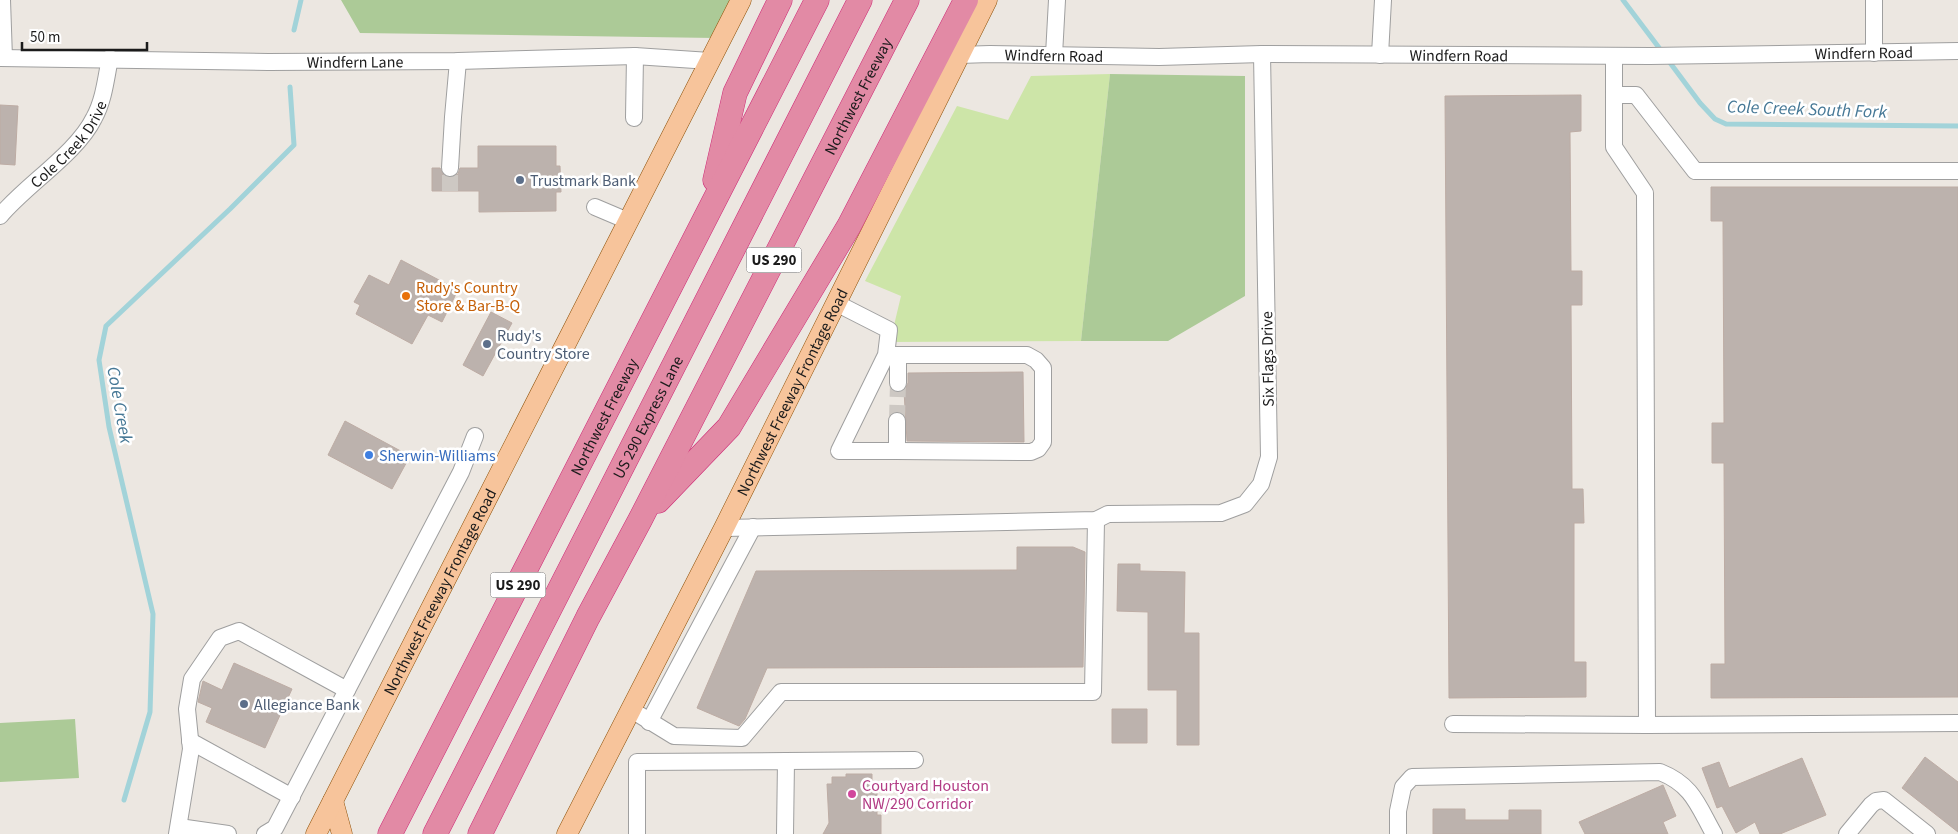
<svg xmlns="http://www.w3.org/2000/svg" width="1958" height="834" font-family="'Source Sans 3',sans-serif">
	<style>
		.grass { fill: #cde5a8 }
		.forest { fill: #acca97 }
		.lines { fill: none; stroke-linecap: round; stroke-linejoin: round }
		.stream { stroke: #a2d3d9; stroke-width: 5 }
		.building { fill: #bcb2ad; stroke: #bdaca4 }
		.minor-tunnel { stroke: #cdc8c3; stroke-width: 16; stroke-dasharray: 16 8; stroke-linecap: butt }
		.minor-casing { stroke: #9f9f9f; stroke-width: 18 }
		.major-casing { stroke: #8c4f06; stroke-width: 21 }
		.highway-casing { stroke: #cd2a76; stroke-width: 25 }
		.minor { stroke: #fff; stroke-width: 16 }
		.major { stroke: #f7c49b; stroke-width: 20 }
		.highway { stroke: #e28aa5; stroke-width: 24 }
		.service-dot { fill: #5c6f8a; stroke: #fff; stroke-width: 2 }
		.food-dot { fill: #e8710a; stroke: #fff; stroke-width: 2 }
		.shop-dot { fill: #3f7fe0; stroke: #fff; stroke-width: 2 }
		.hotel-dot { fill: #d1479c; stroke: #fff; stroke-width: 2 }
		.labels { text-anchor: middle; stroke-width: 5; stroke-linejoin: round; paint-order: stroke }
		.shield { fill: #fff; stroke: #5f5f5f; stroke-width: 1 }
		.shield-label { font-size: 15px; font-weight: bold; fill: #1b1b1b }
		.street-label { font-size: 16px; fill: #1b1b1b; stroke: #fff }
		.service-label { font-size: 16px; fill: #4e5e75; stroke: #fff; text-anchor: start }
		.food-label { font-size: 16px; fill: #c56008; stroke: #fff; text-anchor: start }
		.shop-label { font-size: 16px; fill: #366cbe; stroke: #fff; text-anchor: start }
		.hotel-label { font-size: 16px; fill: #b23c85; stroke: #fff; text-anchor: start }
		.water-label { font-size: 18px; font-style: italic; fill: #467896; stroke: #fff }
	</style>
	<rect width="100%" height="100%" fill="#ece7e1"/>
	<path class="grass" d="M1110,74l-29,267 -191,1 11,-46 -36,-15 92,-175 51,14 23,-44z"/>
	<path class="forest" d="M341,0h392l-18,38 -355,-5z
		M1110,74l135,2v220l-77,45h-87z
		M75,719l4,59 -79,4v-59z"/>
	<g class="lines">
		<path class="stream" d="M1623,0l40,53
			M294,30l7,-30
			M1668,60l32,43 15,16 11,5 232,2
			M124,800l26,-88 3,-98 -44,-187 -10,-67 7,-34 124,-117 64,-64 -4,-58"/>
	</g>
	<path class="building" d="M1581,95v36l-11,1 1,139h11v34h-11l1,184h11l1,34h-10v139h12v35l-137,1 -4,-602z
		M0,105l18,1 -3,59 -15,-1z
		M478,146h78v20h4l1,26h-5v19l-77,1v-21h-47v-23h8l4,8 6,2 8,-4 2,-6h18z
		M1711,187h247v510l-247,1v-34h14l-1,-201h-12v-40h12l-1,-202h-12z
		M401,260l57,30 -16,32 -14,-7 -16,29 -56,-30 4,-9 -6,-3 15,-27 20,10z
		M491,312l21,11 -29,53 -20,-11z
		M1023,372l1,70 -117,-1 -3,-50 4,-8v-10z
		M345,421l65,35 -18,33 -64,-34z
		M1017,547h56l12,5 -2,115 -316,1 -22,51 -6,7 -42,-18 59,-137 261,-1z
		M1118,564h22v7l45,1 -1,61h15v112h-22v-55h-29v-78l-31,-1z
		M234,663l58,26 -27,59 -59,-26 6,-14 -14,-6 5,-21 19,9z
		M1112,709h35v34h-35z
		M1925,757l33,25v50l-56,-44z
		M1802,758l24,57 -46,19h-20l-5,-12 -19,11 -14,-27 -5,2 -15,-40 17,-6 10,26z
		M846,774h26v10h5v31h4v19h-58l6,-11 -2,-39h5v-7h14z
		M1663,785l13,31 -13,6 5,12h-83l-6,-12z
		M1433,809h32v11h44v-10h32v24h-108z"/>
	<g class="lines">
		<path class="minor-tunnel" d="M450,191v-23
			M897,421l1,-38"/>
		<defs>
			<g id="minor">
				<path d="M2,0l2,58"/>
				<path d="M1874,53v-53"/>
				<path id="s1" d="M959,55l31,-1 169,3 103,-3 388,2 308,-5"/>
				<path d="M1054,55l3,-55"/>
				<path d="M1380,55l3,-55"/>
				<path d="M1614,56v91l31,46 2,532 311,-2"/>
				<path id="s2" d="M0,58l268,4 190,-1 177,-5 75,5"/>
				<path d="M1614,95h22l59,76h263"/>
				<path d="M634,118l1,-62"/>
				<path d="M450,168l3,-51 5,-56"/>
				<path d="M595,207l33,14"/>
				<path id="s3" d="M0,216c27,-32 77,-63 94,-98 10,-18 12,-40 16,-60"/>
				<path d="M836,303l53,27 -3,25 -47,96h58v-30"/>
				<path d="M888,355h10v28"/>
				<path d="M897,451l134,1 7,-3 5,-7v-74l-7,-8 -9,-5h-129"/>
				<path d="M724,528l372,-8 12,-6 113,-1 24,-9 16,-20 8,-27 -7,-403"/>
				<path d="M630,709l44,27 68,2 39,-46h312l3,-172"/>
				<path d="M649,722l104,-195"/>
				<path d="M1453,724l194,1"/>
				<path d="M190,741l102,56"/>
				<path d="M786,761l129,-1"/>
				<path d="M179,827l49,7"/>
				<path d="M177,834l14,-85 -4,-40 5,-30 28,-41 19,-7 108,59 114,-218 14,-36"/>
				<path d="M265,834l10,-6 72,-138"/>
				<path d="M637,834v-72l149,-1 -1,73"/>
				<path d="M1398,834v-23l5,-24 9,-10 248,-5c33,13 38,34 54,62"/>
				<path d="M1847,834l24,-29 5,-4 8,-1 43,34"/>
			</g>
			<g id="major">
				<path d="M333,801l9,33"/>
				<path id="s4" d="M316,834l425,-834"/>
				<path id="s5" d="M567,834l157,-306 263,-528"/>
			</g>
			<g id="highway">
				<path d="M715,180l20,-87 45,-93"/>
				<path d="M658,501l71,-74 120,-201 117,-226"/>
				<path id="s6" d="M390,834l427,-834"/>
				<path id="s7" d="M435,834l425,-834"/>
				<path id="s8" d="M480,834l108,-217 52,-97 267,-520"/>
			</g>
		</defs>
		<use href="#minor" class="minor-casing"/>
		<use href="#major" class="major-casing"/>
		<use href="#highway" class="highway-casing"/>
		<use href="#minor" class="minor"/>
		<use href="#major" class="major"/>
		<use href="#highway" class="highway"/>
	</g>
	<g class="service-dot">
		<circle cx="520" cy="180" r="5"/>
		<circle cx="487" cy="344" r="5"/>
		<circle cx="244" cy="704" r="5"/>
	</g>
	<circle class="food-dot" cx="406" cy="296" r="5"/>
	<circle class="shop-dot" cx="369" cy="455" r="5"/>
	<circle class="hotel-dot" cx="852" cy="794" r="5"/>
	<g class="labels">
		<g class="shield">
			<rect x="746.5" y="247.5" width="55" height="25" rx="4"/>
			<rect x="490.5" y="572.5" width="55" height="25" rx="4"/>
		</g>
		<g class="shield-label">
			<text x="774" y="265">US 290</text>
			<text x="518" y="590">US 290</text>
		</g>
		<g class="street-label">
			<text dy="6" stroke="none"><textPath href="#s1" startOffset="905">Windfern Road</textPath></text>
			<text dy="6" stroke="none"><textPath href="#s1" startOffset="95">Windfern Road</textPath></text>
			<text dy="6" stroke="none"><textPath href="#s1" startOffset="500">Windfern Road</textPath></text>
			<text dy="6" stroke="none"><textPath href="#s2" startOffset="355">Windfern Lane</textPath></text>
			<text dy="6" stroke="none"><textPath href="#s8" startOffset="829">Northwest Freeway</textPath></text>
			<text dy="6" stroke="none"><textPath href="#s3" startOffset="100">Cole Creek Drive</textPath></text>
			<text transform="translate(1267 359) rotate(-91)" y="6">Six Flags Drive</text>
			<text dy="6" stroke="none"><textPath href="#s5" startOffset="496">Northwest Freeway Frontage Road</textPath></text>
			<text dy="6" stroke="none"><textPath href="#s6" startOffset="469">Northwest Freeway</textPath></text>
			<text dy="6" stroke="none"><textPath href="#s7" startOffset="468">US 290 Express Lane</textPath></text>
			<text dy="6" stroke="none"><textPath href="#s4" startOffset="272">Northwest Freeway Frontage Road</textPath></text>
		</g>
		<g class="service-label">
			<text x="530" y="186">Trustmark Bank</text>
			<text x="497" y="341">Rudy's<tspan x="497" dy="18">Country Store</tspan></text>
			<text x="254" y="710">Allegiance Bank</text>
		</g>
		<g class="food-label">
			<text x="416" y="293">Rudy's Country<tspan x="416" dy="18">Store &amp; Bar-B-Q</tspan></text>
		</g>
		<g class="shop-label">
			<text x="379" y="461">Sherwin-Williams</text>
		</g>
		<g class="hotel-label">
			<text x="862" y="791">Courtyard Houston<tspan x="862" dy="18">NW/290 Corridor</tspan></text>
		</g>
		<g class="water-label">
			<text transform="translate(1807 109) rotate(2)" y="6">Cole Creek South Fork</text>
			<text transform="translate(120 405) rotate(80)" y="6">Cole Creek</text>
		</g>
	</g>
	<path d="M22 42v8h125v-8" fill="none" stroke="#1b1b1b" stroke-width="2.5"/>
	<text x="30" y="42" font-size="15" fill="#1b1b1b" stroke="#ffffff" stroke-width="4" paint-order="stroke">50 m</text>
</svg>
